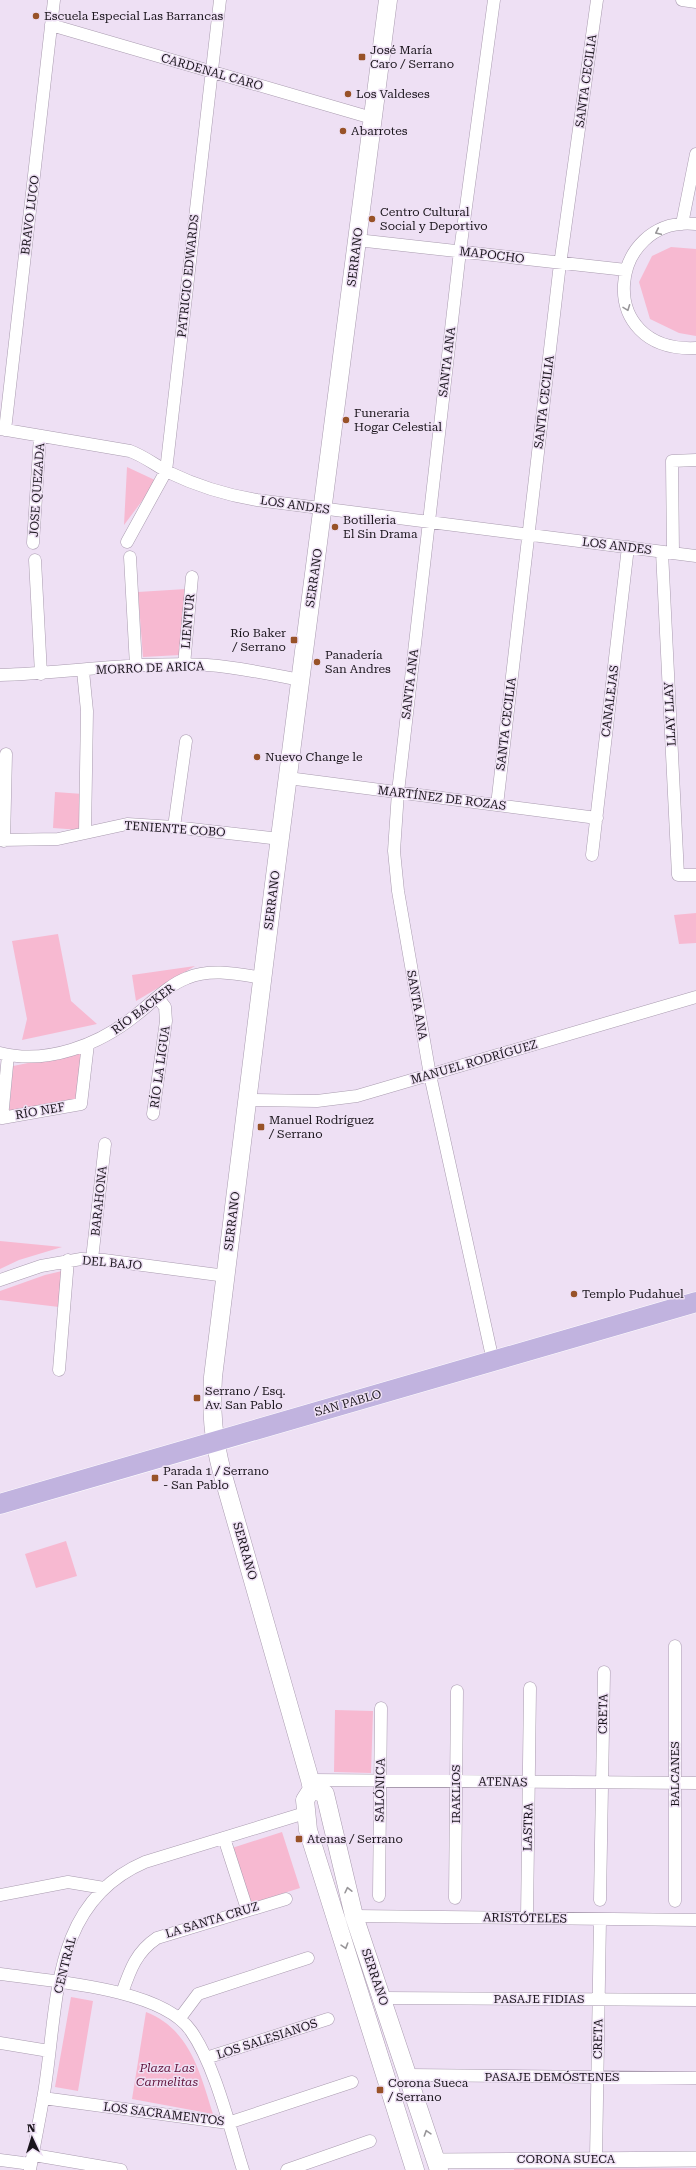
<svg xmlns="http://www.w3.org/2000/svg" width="696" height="2170" font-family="'Roboto Serif',serif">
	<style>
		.green { fill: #f7b9d1 }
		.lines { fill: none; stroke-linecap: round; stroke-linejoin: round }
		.minor-casing { stroke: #a99baf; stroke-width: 13 }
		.tertiary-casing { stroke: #a99baf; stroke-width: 16 }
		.secondary-casing { stroke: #a99baf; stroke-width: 19 }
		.primary-casing { stroke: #fff; stroke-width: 21 }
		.minor { stroke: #fff; stroke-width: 12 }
		.tertiary { stroke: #fff; stroke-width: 15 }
		.secondary { stroke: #fff; stroke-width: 18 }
		.primary { stroke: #c1b3df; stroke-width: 20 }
		.oneway { stroke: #989699 }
		.poi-dot { fill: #985228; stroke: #eee0f4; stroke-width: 1.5 }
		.labels { text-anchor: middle; stroke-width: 3; stroke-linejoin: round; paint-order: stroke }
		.poi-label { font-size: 12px; fill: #1a151c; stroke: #eee0f4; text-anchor: start }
		.street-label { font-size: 12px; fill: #1a151c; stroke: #eee0f4 }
		.park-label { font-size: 12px; font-style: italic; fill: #62153d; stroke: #eee0f4 }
	</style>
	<rect width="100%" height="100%" fill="#eee0f4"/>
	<path class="green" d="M671,247l25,2v87l-17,-3 -29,-14 -11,-37 13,-26z
		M127,467l30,14 -33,44z
		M186,589l-6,66 -37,2 -5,-65z
		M55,792l28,2 -2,36 -28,-2z
		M696,913v30l-17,1 -5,-29z
		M58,934l13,67 26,23 -75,16 5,-21 -15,-78z
		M195,966l-59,35 -4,-26z
		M83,1052l-7,47 -67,13 4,-46z
		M0,1241l62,6 -43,13 -19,9z
		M62,1271l-3,36 -59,-7v-9l45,-16z
		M66,1541l11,35 -41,12 -11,-34z
		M335,1710l38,1 -2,62 -37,-1z
		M282,1832l18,56 -51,16 -17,-56z
		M71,1997l22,4 -15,90 -23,-4z
		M146,2012c44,17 54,61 67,102l-81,-15z
		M696,2168v2h-182v-1z"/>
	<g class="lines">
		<defs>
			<path id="minor" d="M682,0l14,2
				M51,25l321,93
				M682,224l14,-70
				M696,224c-88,-9 -104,129 0,124
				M357,240l269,30
				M0,429l130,22c14,5 25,14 38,21 29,14 58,23 89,28l439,56
				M5,430l49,-430
				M127,542l39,-71 54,-471
				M33,543l7,-107
				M662,552l16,323h18
				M673,553l-1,-92 24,-1
				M130,557l6,109
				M35,560l6,114
				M184,665l8,-88
				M83,671l4,40 -2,122
				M0,675c69,-2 138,-14 207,-10 31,2 62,9 93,15
				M288,778l309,40
				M497,805l62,-533 38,-272
				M174,827l12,-86
				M0,840l58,-1 69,-15 47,3 106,12
				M4,841l2,-87
				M592,855l36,-308
				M0,1053c47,12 99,-8 136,-38 16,-12 32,-30 51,-37 24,-10 51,-4 76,0
				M8,1055l-6,63 79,-14 7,-60
				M247,1100l70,1 40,-5 339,-99
				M153,1114l13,-93 -1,-14 -7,-9
				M92,1259l13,-115
				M0,1280l41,-14 40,-7 23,1 122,16
				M493,1361l-63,-286 -32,-184 -4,-40 4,-59 62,-541 34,-251
				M59,1370l9,-110
				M310,1780l386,3
				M224,1838l23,71
				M0,1895l68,-13 36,6
				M379,1896l2,-188
				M455,1898l2,-207
				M600,1900l4,-228
				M675,1901v-255
				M354,1916l342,4
				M527,1918l3,-230
				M0,1974c49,7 162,14 191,57 24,34 39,98 52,139
				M122,1993c8,-23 14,-41 35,-55l129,-39
				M382,1998l314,2
				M180,2018l18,-24 110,-36
				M0,2043l49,8
				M206,2058l122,-39
				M408,2075l288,3
				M43,2098l185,25 124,-41
				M34,2155l87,15
				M596,2159l4,-240
				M0,2160l31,4
				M30,2170c4,-24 9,-48 13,-71 16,-88 4,-195 102,-237l160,-49
				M287,2170l83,-29"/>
			<path id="tertiary" d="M436,2161l260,-2"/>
			<path id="secondary" d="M388,0l-114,884 -61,493c-2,35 0,61 9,95l88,308 2,9 -7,11 3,30 107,340
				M312,1789l13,5 29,122 85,254"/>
			<path id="primary" d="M0,1504l696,-202"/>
		</defs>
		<use href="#minor" class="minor-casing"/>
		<use href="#tertiary" class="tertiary-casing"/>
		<use href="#secondary" class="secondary-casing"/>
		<use href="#primary" class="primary-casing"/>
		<use href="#minor" class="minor"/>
		<use href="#tertiary" class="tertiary"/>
		<use href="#secondary" class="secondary"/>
		<use href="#primary" class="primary"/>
	</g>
	<defs><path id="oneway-chevron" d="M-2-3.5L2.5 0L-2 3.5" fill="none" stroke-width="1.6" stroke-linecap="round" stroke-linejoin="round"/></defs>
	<g class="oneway">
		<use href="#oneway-chevron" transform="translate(658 232) rotate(155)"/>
		<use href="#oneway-chevron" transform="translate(627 308) rotate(69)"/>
		<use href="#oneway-chevron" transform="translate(348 1890) rotate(-103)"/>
		<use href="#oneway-chevron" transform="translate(345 1946) rotate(73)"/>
		<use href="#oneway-chevron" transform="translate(427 2133) rotate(-108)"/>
	</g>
	<g class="poi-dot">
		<circle cx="36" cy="16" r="4"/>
		<rect x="358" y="53" width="8" height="8" rx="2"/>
		<circle cx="348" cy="94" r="4"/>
		<circle cx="343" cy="131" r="4"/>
		<circle cx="372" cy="219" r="4"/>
		<circle cx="346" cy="420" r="4"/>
		<circle cx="335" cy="527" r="4"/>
		<rect x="290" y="636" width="8" height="8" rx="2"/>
		<circle cx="317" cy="662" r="4"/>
		<circle cx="257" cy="757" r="4"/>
		<rect x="257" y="1123" width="8" height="8" rx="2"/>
		<circle cx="574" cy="1294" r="4"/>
		<rect x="193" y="1394" width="8" height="8" rx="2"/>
		<rect x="151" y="1474" width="8" height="8" rx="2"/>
		<rect x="295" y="1835" width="8" height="8" rx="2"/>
		<rect x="376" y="2086" width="8" height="8" rx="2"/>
	</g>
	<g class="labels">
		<g class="poi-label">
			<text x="44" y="20">Escuela Especial Las Barrancas</text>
			<text x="370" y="54">José María<tspan x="370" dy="14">Caro / Serrano</tspan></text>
			<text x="356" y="98">Los Valdeses</text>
			<text x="351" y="135">Abarrotes</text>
			<text x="380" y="216">Centro Cultural<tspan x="380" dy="14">Social y Deportivo</tspan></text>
			<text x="354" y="417">Funeraria<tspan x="354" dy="14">Hogar Celestial</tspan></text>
			<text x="343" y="524">Botilleria<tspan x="343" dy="14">El Sin Drama</tspan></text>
			<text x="286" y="637" text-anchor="end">Río Baker<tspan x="286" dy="14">/ Serrano</tspan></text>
			<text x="325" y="659">Panadería<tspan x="325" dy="14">San Andres</tspan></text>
			<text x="265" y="761">Nuevo Change le</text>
			<text x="269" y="1124">Manuel Rodríguez<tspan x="269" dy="14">/ Serrano</tspan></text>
			<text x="582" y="1298">Templo Pudahuel</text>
			<text x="205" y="1395">Serrano / Esq.<tspan x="205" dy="14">Av. San Pablo</tspan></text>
			<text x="163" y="1475">Parada 1 / Serrano<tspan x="163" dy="14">- San Pablo</tspan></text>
			<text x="307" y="1843">Atenas / Serrano</text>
			<text x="388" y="2087">Corona Sueca<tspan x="388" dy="14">/ Serrano</tspan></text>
		</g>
		<g class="street-label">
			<text transform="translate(212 72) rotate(16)" y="4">CARDENAL CARO</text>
			<text transform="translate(586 81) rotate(-82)" y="4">SANTA CECILIA</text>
			<text transform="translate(30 215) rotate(-83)" y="4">BRAVO LUCO</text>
			<text transform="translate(492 255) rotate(7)" y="4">MAPOCHO</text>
			<text transform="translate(355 257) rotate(-83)" y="4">SERRANO</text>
			<text transform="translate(188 276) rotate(-84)" y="4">PATRICIO EDWARDS</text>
			<text transform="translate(447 362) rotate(-83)" y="4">SANTA ANA</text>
			<text transform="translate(544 402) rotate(-83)" y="4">SANTA CECILIA</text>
			<text transform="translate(37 490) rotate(-86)" y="4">JOSE QUEZADA</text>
			<text transform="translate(295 505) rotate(8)" y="4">LOS ANDES</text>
			<text transform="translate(617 546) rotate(7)" y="4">LOS ANDES</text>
			<text transform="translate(314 578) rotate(-82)" y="4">SERRANO</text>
			<text transform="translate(188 621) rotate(-85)" y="4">LIENTUR</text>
			<text transform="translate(150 668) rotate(-2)" y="4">MORRO DE ARICA</text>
			<text transform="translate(410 684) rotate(-83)" y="4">SANTA ANA</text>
			<text transform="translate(610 701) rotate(-83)" y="4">CANALEJAS</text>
			<text transform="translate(670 714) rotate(-93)" y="4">LLAY LLAY</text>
			<text transform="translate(506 724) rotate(-83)" y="4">SANTA CECILIA</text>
			<text transform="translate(442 798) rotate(7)" y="4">MARTÍNEZ DE ROZAS</text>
			<text transform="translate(175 829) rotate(4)" y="4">TENIENTE COBO</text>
			<text transform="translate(272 900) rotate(-83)" y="4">SERRANO</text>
			<text transform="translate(417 1005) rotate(80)" y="4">SANTA ANA</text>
			<text transform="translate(143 1009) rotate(-37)" y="4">RÍO BACKER</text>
			<text transform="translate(474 1062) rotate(-16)" y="4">MANUEL RODRÍGUEZ</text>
			<text transform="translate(160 1067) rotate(-82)" y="4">RÍO LA LIGUA</text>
			<text transform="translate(40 1111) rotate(-10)" y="4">RÍO NEF</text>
			<text transform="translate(99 1201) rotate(-84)" y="4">BARAHONA</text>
			<text transform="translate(232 1221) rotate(-83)" y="4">SERRANO</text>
			<text transform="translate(112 1263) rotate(5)" y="4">DEL BAJO</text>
			<text transform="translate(348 1403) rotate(-16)" y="4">SAN PABLO</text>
			<text transform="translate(245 1551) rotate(74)" y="4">SERRANO</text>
			<text transform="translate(603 1714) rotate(-89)" y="4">CRETA</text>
			<text transform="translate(675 1774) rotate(-90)" y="4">BALCANES</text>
			<text transform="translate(503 1782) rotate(1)" y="4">ATENAS</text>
			<text transform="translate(380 1790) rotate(-89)" y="4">SALÓNICA</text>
			<text transform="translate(456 1794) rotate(-90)" y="4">IRAKLIOS</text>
			<text transform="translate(528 1827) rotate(-89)" y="4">LASTRA</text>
			<text transform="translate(525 1918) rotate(1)" y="4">ARISTÓTELES</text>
			<text transform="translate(212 1920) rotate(-17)" y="4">LA SANTA CRUZ</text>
			<text transform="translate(65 1965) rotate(-76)" y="4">CENTRAL</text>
			<text transform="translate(375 1977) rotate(71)" y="4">SERRANO</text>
			<text x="539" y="2003">PASAJE FIDIAS</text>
			<text transform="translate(267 2039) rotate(-18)" y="4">LOS SALESIANOS</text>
			<text transform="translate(598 2039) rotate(-89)" y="4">CRETA</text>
			<text x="552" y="2081">PASAJE DEMÓSTENES</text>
			<text transform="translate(164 2114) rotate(7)" y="4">LOS SACRAMENTOS</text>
			<text x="566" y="2163">CORONA SUECA</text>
		</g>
		<g class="park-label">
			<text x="167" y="2072">Plaza Las<tspan x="167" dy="14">Carmelitas</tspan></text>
		</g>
	</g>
	<g transform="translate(32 2138) rotate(356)" stroke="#eee0f4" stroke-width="3" paint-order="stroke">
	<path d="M0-3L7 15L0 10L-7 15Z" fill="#1a151c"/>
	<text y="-6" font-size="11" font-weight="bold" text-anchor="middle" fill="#1a151c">N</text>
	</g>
</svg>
